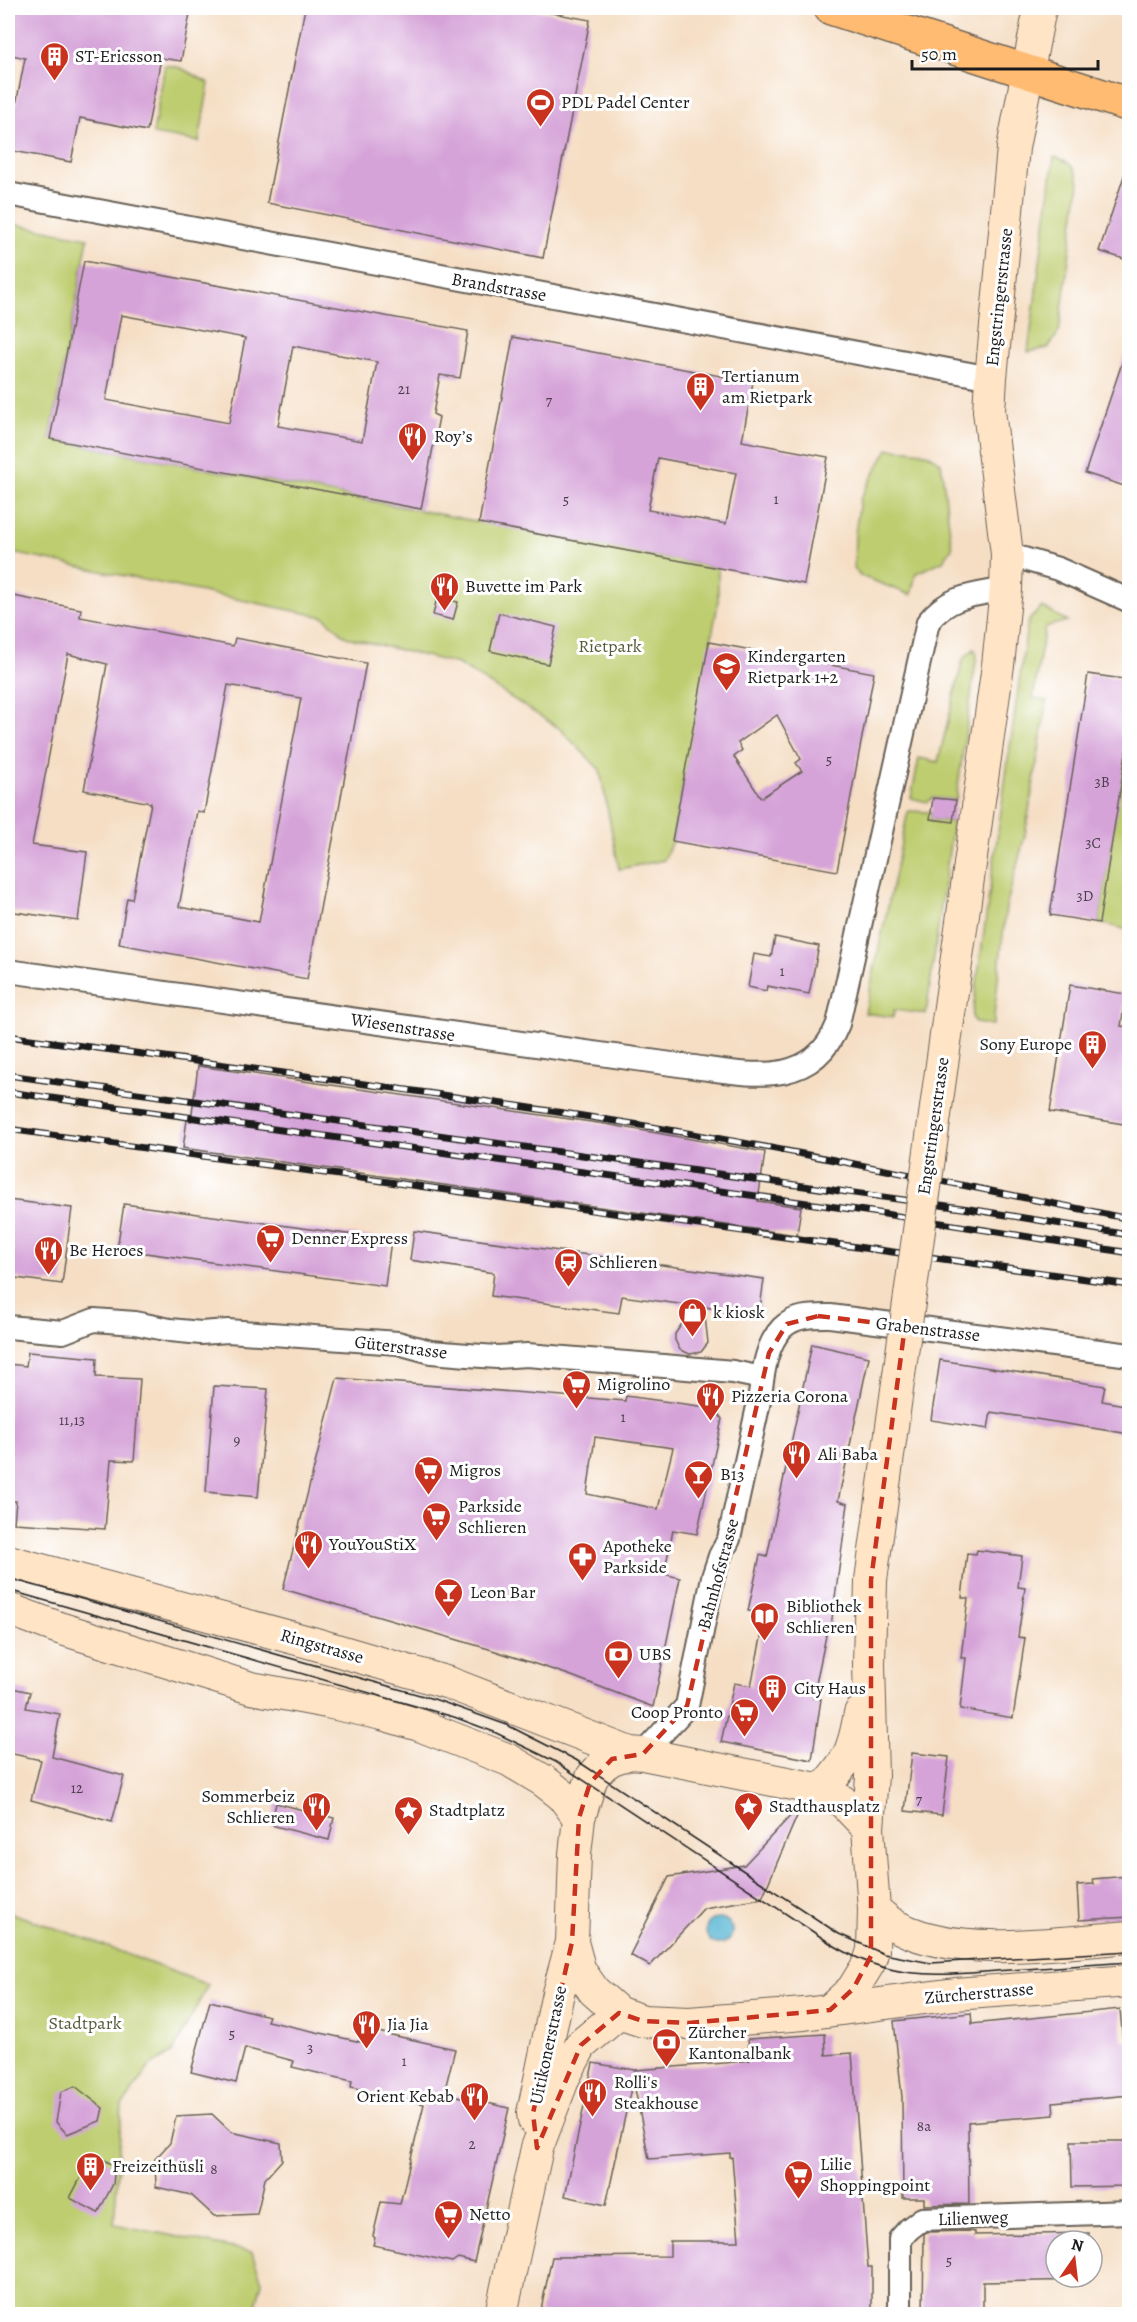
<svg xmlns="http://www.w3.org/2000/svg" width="1137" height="2322" font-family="Alegreya,serif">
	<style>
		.green { fill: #becd6f; stroke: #6d7446; stroke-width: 1.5 }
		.water { fill: #55b5d4; stroke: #386878; stroke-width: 1.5 }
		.building { fill: #d5a3d8; fill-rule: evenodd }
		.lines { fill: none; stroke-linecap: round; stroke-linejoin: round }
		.street-casing { stroke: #686057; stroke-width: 26 }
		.secondary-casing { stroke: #686057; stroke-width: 34 }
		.primary-casing { stroke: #686057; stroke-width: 36 }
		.street { stroke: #fff; stroke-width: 22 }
		.secondary { stroke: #ffe4c6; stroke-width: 32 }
		.primary { stroke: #ffbb71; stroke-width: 33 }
		.tram { stroke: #1c1c1c; stroke-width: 1.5 }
		.rail-casing { stroke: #1c1c1c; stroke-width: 7 }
		.rail { stroke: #fff; stroke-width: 4.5; stroke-dasharray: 14; stroke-linecap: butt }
		.secondary-bridge-casing { stroke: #686057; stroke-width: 34; stroke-linecap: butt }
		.secondary-bridge { stroke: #ffe4c6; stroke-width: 32 }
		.marked { fill: none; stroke: #c8321e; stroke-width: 4.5; stroke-dasharray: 12 8; stroke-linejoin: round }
		.labels { text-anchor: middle; stroke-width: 6; stroke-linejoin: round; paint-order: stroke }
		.number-label { font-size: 15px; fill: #4a3e4b }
		.poi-label { font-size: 18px; fill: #1c1c1c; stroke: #fff; text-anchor: start }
		.street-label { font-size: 18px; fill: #1c1c1c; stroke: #fff }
		.park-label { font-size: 18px; fill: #555a39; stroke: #fff }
	</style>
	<rect width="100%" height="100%" fill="#fff"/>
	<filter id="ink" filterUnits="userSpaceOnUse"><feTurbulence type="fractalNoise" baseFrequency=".0167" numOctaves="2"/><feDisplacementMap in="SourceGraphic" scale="12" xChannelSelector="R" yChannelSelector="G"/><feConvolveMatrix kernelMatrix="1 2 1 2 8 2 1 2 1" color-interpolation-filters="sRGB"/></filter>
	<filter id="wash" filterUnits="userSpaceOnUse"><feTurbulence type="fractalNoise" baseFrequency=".008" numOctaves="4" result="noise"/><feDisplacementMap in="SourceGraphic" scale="24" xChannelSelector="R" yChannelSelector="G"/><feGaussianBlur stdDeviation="1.35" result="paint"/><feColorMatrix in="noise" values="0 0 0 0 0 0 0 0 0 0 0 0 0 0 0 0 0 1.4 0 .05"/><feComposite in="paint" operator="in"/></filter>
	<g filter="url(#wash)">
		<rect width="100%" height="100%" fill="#f5dec4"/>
		<path class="green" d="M165,65l16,3 28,15 -10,59 -46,-8z
			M1054,157c15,3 22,11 25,26l-20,149 -11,16 -20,4z
			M8,223l80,15 -38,201 668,129v36l-46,237 -8,19 -45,9 -19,-99 -41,-42 -101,-64 -112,-27 -22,-20 -316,-65z
			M888,449c19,1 39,0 53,14l11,85 -9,13 -27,12 -5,22 -50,-19 -7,-8 1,-34 5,-35z
			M1042,607l25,14 -22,6 -12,71 14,3 -22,134 -19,72 -13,118 -18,-2 -3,-6 55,-391 3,-7z
			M974,649l3,5 -21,146 -23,-2 -6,4 -16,-4 8,-40 19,4 25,-103z
			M1129,728v202l-30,-7z
			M908,811l23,1v7l22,3 -27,192 -32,-4 -1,7 -28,-4z
			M8,1912l76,26 124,47 -35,67 -23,14 -28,40 -8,118 138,28 10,30 -8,32h-246z"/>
		<path class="water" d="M706 1931a13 13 0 1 1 26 0a13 13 0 1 1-26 0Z"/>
		<g id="blocks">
			<path class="building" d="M8,8h183l-10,53 -20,-3 -14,73 -67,-13 -9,44 -63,-12 3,-21 -3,-1v-24l8,1 9,-47 -17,-4z
				M305,8h220l65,12 -47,238 -276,-55z
				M1126,170h4v91l-31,-10z
				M84,261l384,70 -8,47 -20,-3 -7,39 6,3 -18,92 -371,-70zM121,315l124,23 -16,85 -123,-23zM293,346l84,16 -15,79 -84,-15z
				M513,337l240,45 -11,59 86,16 -24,127 -325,-61zM658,458l78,15 -10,51 -78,-14z
				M1126,351l4,1v136l-45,-15z
				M8,595l73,14 -1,8 153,29 2,-8 131,25 -59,316 -188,-35 8,-46 5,1 19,-96 -67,-13 23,-126 -39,-10 -36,191 55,7 -9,69 -70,-10zM228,685l73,13 -42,224 -80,-15 18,-96 7,2z
				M437,597l21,5 -5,18 -20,-5z
				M499,613l57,14 -8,37 -58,-13z
				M709,642l165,31 -37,198 -165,-30zM777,715l24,44 -5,4 6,8 -41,27 -27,-41 8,-7 -4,-7z
				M1088,674l42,6v48l-31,195 -49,-8z
				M933,798l23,2 -3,22 -23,-3z
				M775,937l44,9 -10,48 -42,-8 -1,5 -18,-4 6,-33 17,3z
				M1070,985l56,9 -5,32 9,1v98l-80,-13z
				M198,1066l407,58 160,28 -7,49 43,6 -4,28 -614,-87 4,-28 4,1z
				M8,1200l64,8 -10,76 -54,-7z
				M124,1204l267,36 -6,46 -268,-37z
				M414,1231l350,48 -5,36 -55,-8 4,36 -7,9 -11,2 -10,-4 -5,-10v-6l19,-28 -72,-10 -3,17 -128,-17 3,-23 -84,-13z
				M812,1344l57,13 -31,144 10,3 -17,122h-3l-15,72 8,1 -9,61 -91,-18 13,-59 17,3 15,-72 -18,-3 12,-56 7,2z
				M28,1352l69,6 -1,19 44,2 -6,82 -23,-1 -6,69 -91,-6 2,-22h-8v-137l18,2z
				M940,1360l165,26 -3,15 28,5v28l-139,-22 -3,17 -57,-9z
				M337,1378l288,23 1,-5 88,12 8,11 -25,115 -24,-4 -9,44 16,4 -27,129 -84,-32 -80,-26 -206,-60zM595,1437l78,11 -15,61 -71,-15z
				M214,1386l54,3 -10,108 -52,-5z
				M977,1550l45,6 -4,31 7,1 -7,49 7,1 -12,80 -53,-9 6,-51h-5l7,-60h-6l5,-45 9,1z
				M8,1687l22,5 -4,16 34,6 -8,43 72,19 -12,46 -81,-22 10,-40 -33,-7z
				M912,1753l37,4 -7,58 -37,-4z
				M276,1803l58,15 -5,22 -58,-15z
				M798,1808l2,1 -38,89 -58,10 -54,58 -20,-11 39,-78 75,-12z
				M1128,1876l2,41 -51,3 -2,-35 17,-1 -1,-5z
				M210,2001l59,15 -2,5 94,21 3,-13 91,20 -11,44 65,15 -35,154 -16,-4 -6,4 -79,-17 2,-7 -2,-2 8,-34 19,2 24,-100 -73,-17 1,-6 -60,-14 2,-6 -49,-13 -9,35 -45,-11z
				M1120,2009l3,32h5l2,54 -77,7 1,13 -86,7 1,82 -45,1v-7h-21l-1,-101 -8,-76 77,-8 1,11z
				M825,2034l1,21 26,-2 16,214h4v47h-332l12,-57 118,-1v-15h69l-7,-84h-2v-4l-81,6 -16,-80 -27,126 -41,-9 28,-133 42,7 90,-7 25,-3 -2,-21z
				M75,2086l28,22 -3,13 -33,13 -11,-12 5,-30z
				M212,2114l19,18 50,11 1,17 -17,19 -8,35 -43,2 -23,-21 -35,-8 -1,-28 15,-16 6,-27z
				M1071,2141h59v45l-58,1z
				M93,2154l22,12 -2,18 -15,29 -28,-15z
				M969,2231l6,1v3l114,-2v8h-33v36h34v3l-107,2v32h-60l1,-80 3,-2z"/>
		</g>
	</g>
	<g filter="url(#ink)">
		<use href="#blocks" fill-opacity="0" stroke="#686057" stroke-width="1.5"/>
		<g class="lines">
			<defs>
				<path id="street" d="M8,194l983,184
					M1007,554l51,15 72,32
					M8,971l678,95c59,7 125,26 152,-42l90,-402c21,-27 47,-27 78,-33
					M8,1327l55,5 31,-12 41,3 35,7 31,3 27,-2 170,12 33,9 37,3 29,2 30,-2 125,10 81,7 29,6
					M643,1754l44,-48 26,-129 7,-21 9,-17c9,-43 19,-85 28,-128 6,-26 5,-62 25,-83 13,-13 32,-12 48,-12l300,39
					M900,2314v-75l9,-10 13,-10 208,-7"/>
				<path id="secondary" d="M948,1021l50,-356 8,-76 1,-35 -18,-143 2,-33 22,-230 27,-140
					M8,1561l304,82 137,40 181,70
					M8,1609l51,19 192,60 76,14 55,12 37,11 90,35 35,21 18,14 17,23
					M822,1790c27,-31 31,-37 38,-77
					M868,1828l-26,-27 -20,-11 -179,-36 -13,-1 -18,6 -9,6 -11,12 -13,41 -4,36 -3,88 8,29 14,20 25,22 24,8 46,2 115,-9 151,-20 175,-13
					M874,1909c8,7 16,15 26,19 63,31 162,14 230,9
					M830,2010l23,-21 16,-26 4,-13 1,-41 -6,-81 4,-52 -3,-112 2,-84 28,-205
					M534,2120l-1,-7 25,-120 14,-51
					M501,2314l36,-166 27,-71 17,-32 38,-32"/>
				<path id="primary" d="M831,8l299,97"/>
			</defs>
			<use href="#street" class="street-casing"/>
			<use href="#secondary" class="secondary-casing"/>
			<use href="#primary" class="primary-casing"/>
			<use href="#street" class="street"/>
			<use href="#secondary" class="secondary"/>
			<use href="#primary" class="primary"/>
			<path class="tram" d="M8,1578l426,121 73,26 69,35 263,174 45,20 47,9 199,-12
				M8,1590l446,127 40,15 62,30 277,183c63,38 107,30 177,25 40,-3 80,-5 120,-8"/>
			<defs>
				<path id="rail" d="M8,1036c214,29 430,56 644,91 160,27 319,60 478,92
					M8,1075l961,134 161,26
					M8,1092l864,120 258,41
					M8,1129l1122,156"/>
			</defs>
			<use href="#rail" class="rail-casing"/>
			<use href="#rail" class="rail"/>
			<defs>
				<path id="secondary-bridge" d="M899,1375l49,-354"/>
			</defs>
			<use href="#secondary-bridge" class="secondary-bridge-casing"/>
			<use href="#secondary-bridge" class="secondary-bridge"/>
		</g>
	</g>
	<path class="marked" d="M818,1316l87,10 -34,254v376l-18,33 -23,21 -141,13 -46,-2 -24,-8 -38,32 -44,103 -4,-35 39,-171 7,-124 11,-35 22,-24 31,-5 44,-48 82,-353 18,-29z"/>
	<defs>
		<symbol id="building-pin" viewBox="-11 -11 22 30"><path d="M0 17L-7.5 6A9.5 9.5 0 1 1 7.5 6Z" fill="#c8321e" stroke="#fff"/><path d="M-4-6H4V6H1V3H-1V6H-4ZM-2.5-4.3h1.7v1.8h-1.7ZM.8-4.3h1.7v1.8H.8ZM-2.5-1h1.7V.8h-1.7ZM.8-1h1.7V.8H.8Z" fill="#fff"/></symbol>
		<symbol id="stadium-pin" viewBox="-11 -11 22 30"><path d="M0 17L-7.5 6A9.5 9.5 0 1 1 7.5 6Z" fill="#c8321e" stroke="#fff"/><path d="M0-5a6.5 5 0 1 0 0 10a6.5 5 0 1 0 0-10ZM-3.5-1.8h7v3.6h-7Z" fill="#fff"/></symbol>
		<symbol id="restaurant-pin" viewBox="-11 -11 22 30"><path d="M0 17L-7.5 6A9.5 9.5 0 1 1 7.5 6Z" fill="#c8321e" stroke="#fff"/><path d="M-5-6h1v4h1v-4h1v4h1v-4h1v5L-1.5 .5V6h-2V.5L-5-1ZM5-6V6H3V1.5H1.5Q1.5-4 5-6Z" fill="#fff"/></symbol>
		<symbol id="school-pin" viewBox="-11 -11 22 30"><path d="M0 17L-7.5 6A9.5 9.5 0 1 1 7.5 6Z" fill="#c8321e" stroke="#fff"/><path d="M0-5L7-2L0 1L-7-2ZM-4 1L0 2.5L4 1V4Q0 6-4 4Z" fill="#fff"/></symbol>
		<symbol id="supermarket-pin" viewBox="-11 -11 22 30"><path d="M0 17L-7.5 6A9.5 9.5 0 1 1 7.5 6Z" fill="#c8321e" stroke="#fff"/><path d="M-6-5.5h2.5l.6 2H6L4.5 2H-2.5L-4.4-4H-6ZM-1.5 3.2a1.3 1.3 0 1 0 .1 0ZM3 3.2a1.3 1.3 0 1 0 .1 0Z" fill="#fff"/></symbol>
		<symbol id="station-pin" viewBox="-11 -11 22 30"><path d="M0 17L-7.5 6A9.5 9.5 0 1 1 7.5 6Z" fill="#c8321e" stroke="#fff"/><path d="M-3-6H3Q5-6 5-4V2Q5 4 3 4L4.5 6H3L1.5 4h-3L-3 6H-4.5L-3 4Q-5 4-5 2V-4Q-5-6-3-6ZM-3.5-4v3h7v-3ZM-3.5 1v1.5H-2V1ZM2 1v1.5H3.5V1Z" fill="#fff"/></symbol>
		<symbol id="shop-pin" viewBox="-11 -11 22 30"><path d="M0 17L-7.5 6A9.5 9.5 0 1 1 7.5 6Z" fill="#c8321e" stroke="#fff"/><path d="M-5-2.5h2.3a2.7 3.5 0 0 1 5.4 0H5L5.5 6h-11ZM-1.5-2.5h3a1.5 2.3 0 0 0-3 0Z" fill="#fff"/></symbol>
		<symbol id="bar-pin" viewBox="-11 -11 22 30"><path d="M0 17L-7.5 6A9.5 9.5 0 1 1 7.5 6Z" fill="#c8321e" stroke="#fff"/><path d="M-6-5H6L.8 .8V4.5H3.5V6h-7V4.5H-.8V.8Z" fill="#fff"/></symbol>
		<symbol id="pharmacy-pin" viewBox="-11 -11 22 30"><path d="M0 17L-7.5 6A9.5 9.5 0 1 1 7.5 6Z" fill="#c8321e" stroke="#fff"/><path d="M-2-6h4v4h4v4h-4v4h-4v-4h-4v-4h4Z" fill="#fff"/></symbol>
		<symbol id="library-pin" viewBox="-11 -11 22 30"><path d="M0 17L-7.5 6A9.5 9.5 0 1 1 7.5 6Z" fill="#c8321e" stroke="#fff"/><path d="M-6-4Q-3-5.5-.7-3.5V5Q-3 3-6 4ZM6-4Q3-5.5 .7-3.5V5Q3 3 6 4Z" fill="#fff"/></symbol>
		<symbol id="bank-pin" viewBox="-11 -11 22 30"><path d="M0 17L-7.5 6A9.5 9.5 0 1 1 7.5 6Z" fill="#c8321e" stroke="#fff"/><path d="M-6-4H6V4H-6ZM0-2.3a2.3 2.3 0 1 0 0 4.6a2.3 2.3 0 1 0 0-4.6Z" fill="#fff"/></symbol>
		<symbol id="sight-pin" viewBox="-11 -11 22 30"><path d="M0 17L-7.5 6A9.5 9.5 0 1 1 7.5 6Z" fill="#c8321e" stroke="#fff"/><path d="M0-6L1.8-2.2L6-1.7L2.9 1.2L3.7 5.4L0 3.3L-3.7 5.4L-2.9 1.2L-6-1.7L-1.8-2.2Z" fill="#fff"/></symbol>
	</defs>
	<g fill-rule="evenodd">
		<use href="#building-pin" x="38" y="40" width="33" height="45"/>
		<use href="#stadium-pin" x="524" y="86" width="33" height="45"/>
		<use href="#building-pin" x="684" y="370" width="33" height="45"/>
		<use href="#restaurant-pin" x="396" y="420" width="33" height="45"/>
		<use href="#restaurant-pin" x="428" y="570" width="33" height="45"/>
		<use href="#school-pin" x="710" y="650" width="33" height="45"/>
		<use href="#building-pin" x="1076" y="1028" width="33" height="45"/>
		<use href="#supermarket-pin" x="254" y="1222" width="33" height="45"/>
		<use href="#restaurant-pin" x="32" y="1234" width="33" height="45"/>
		<use href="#station-pin" x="552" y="1246" width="33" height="45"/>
		<use href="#shop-pin" x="676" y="1296" width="33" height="45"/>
		<use href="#supermarket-pin" x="560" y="1368" width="33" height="45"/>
		<use href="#restaurant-pin" x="694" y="1380" width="33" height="45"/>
		<use href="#restaurant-pin" x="780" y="1438" width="33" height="45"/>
		<use href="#supermarket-pin" x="412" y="1454" width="33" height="45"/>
		<use href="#bar-pin" x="682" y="1458" width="33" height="45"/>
		<use href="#supermarket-pin" x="420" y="1500" width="33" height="45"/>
		<use href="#restaurant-pin" x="292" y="1528" width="33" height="45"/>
		<use href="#pharmacy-pin" x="566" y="1540" width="33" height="45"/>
		<use href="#bar-pin" x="432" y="1576" width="33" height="45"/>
		<use href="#library-pin" x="748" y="1600" width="33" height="45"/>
		<use href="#bank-pin" x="602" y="1638" width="33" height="45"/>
		<use href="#building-pin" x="756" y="1672" width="33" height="45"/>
		<use href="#supermarket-pin" x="728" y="1696" width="33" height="45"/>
		<use href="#restaurant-pin" x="300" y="1790" width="33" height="45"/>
		<use href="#sight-pin" x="732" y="1790" width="33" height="45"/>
		<use href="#sight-pin" x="392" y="1794" width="33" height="45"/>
		<use href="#restaurant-pin" x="350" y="2008" width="33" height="45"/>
		<use href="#bank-pin" x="650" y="2026" width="33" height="45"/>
		<use href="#restaurant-pin" x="576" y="2076" width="33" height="45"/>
		<use href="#restaurant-pin" x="458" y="2080" width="33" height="45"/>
		<use href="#building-pin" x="74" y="2150" width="33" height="45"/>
		<use href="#supermarket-pin" x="782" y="2158" width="33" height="45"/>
		<use href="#supermarket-pin" x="432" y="2198" width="33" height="45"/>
	</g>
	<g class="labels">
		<g class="number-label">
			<text x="404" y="394">21</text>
			<text x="549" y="406">7</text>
			<text x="776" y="504">1</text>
			<text x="566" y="505">5</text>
			<text x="829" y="765">5</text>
			<text x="1102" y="787">3B</text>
			<text x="1093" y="848">3C</text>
			<text x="1085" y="901">3D</text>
			<text x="782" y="976">1</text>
			<text x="623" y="1422">1</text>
			<text x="72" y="1425">11,13</text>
			<text x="237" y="1445">9</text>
			<text x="77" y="1793">12</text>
			<text x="919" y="1805">7</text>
			<text x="232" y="2039">5</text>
			<text x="310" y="2053">3</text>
			<text x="404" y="2066">1</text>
			<text x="924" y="2131">8a</text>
			<text x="472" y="2149">2</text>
			<text x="214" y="2174">8</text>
			<text x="949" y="2266">5</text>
		</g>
		<g class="poi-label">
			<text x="75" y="62">ST-Ericsson</text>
			<text x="561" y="108">PDL Padel Center</text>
			<text x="722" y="382">Tertianum<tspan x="722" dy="21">am Rietpark</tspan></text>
			<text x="434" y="442">Roy’s</text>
			<text x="465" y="592">Buvette im Park</text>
			<text x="747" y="662">Kindergarten<tspan x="747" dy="21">Rietpark 1+2</tspan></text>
			<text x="1072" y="1050" text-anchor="end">Sony Europe</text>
			<text x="291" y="1244">Denner Express</text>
			<text x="69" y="1256">Be Heroes</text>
			<text x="589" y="1268">Schlieren</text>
			<text x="713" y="1318">k kiosk</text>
			<text x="597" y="1390">Migrolino</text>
			<text x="731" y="1402">Pizzeria Corona</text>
			<text x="818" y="1460">Ali Baba</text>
			<text x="449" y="1476">Migros</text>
			<text x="720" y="1480">B13</text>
			<text x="458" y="1512">Parkside<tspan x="458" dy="21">Schlieren</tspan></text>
			<text x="329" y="1550">YouYouStiX</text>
			<text x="603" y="1552">Apotheke<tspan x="603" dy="21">Parkside</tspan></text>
			<text x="470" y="1598">Leon Bar</text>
			<text x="786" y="1612">Bibliothek<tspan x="786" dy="21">Schlieren</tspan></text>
			<text x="639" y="1660">UBS</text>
			<text x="794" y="1694">City Haus</text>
			<text x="723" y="1718" text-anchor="end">Coop Pronto</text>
			<text x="295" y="1802" text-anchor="end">Sommerbeiz<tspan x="295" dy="21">Schlieren</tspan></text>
			<text x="769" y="1812">Stadthausplatz</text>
			<text x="429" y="1816">Stadtplatz</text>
			<text x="387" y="2030">Jia Jia</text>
			<text x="688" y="2038">Zürcher<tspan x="688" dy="21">Kantonalbank</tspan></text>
			<text x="614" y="2088">Rolli's<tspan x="614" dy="21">Steakhouse</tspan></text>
			<text x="454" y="2102" text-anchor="end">Orient Kebab</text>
			<text x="820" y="2170">Lilie<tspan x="820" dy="21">Shoppingpoint</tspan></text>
			<text x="112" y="2172">Freizeithüsli</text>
			<text x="469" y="2220">Netto</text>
		</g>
		<g class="street-label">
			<text transform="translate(499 287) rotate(10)" y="6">Brandstrasse</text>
			<text transform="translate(999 297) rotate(-84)" y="6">Engstringerstrasse</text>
			<text transform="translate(403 1027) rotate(9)" y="6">Wiesenstrasse</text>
			<text transform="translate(933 1126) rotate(-82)" y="6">Engstringerstrasse</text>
			<text transform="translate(928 1329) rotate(7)" y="6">Grabenstrasse</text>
			<text transform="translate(401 1347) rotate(7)" y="6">Güterstrasse</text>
			<text transform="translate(718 1574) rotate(-75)" y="6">Bahnhofstrasse</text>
			<text transform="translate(322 1646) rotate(16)" y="6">Ringstrasse</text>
			<text transform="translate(979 1993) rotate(-5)" y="6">Zürcherstrasse</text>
			<text transform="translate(548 2045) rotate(-78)" y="6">Uitikonerstrasse</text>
			<text transform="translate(973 2218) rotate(-2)" y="6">Lilienweg</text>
		</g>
		<g class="park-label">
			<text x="610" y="652">Rietpark</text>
			<text x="85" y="2029">Stadtpark</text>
		</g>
	</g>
	<rect width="1137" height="2322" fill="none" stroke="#fff" stroke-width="30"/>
	<g transform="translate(1074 2259) rotate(14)"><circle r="28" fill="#ffffff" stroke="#a4a4a4" stroke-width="1.5"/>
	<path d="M0-4.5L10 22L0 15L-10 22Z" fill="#c8321e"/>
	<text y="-9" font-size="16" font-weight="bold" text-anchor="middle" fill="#1c1c1c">N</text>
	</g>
	<path d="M912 60v9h186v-9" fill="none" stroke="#1c1c1c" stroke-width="3"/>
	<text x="921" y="60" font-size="18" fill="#1c1c1c" stroke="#ffffff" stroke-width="4.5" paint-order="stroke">50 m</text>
</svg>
